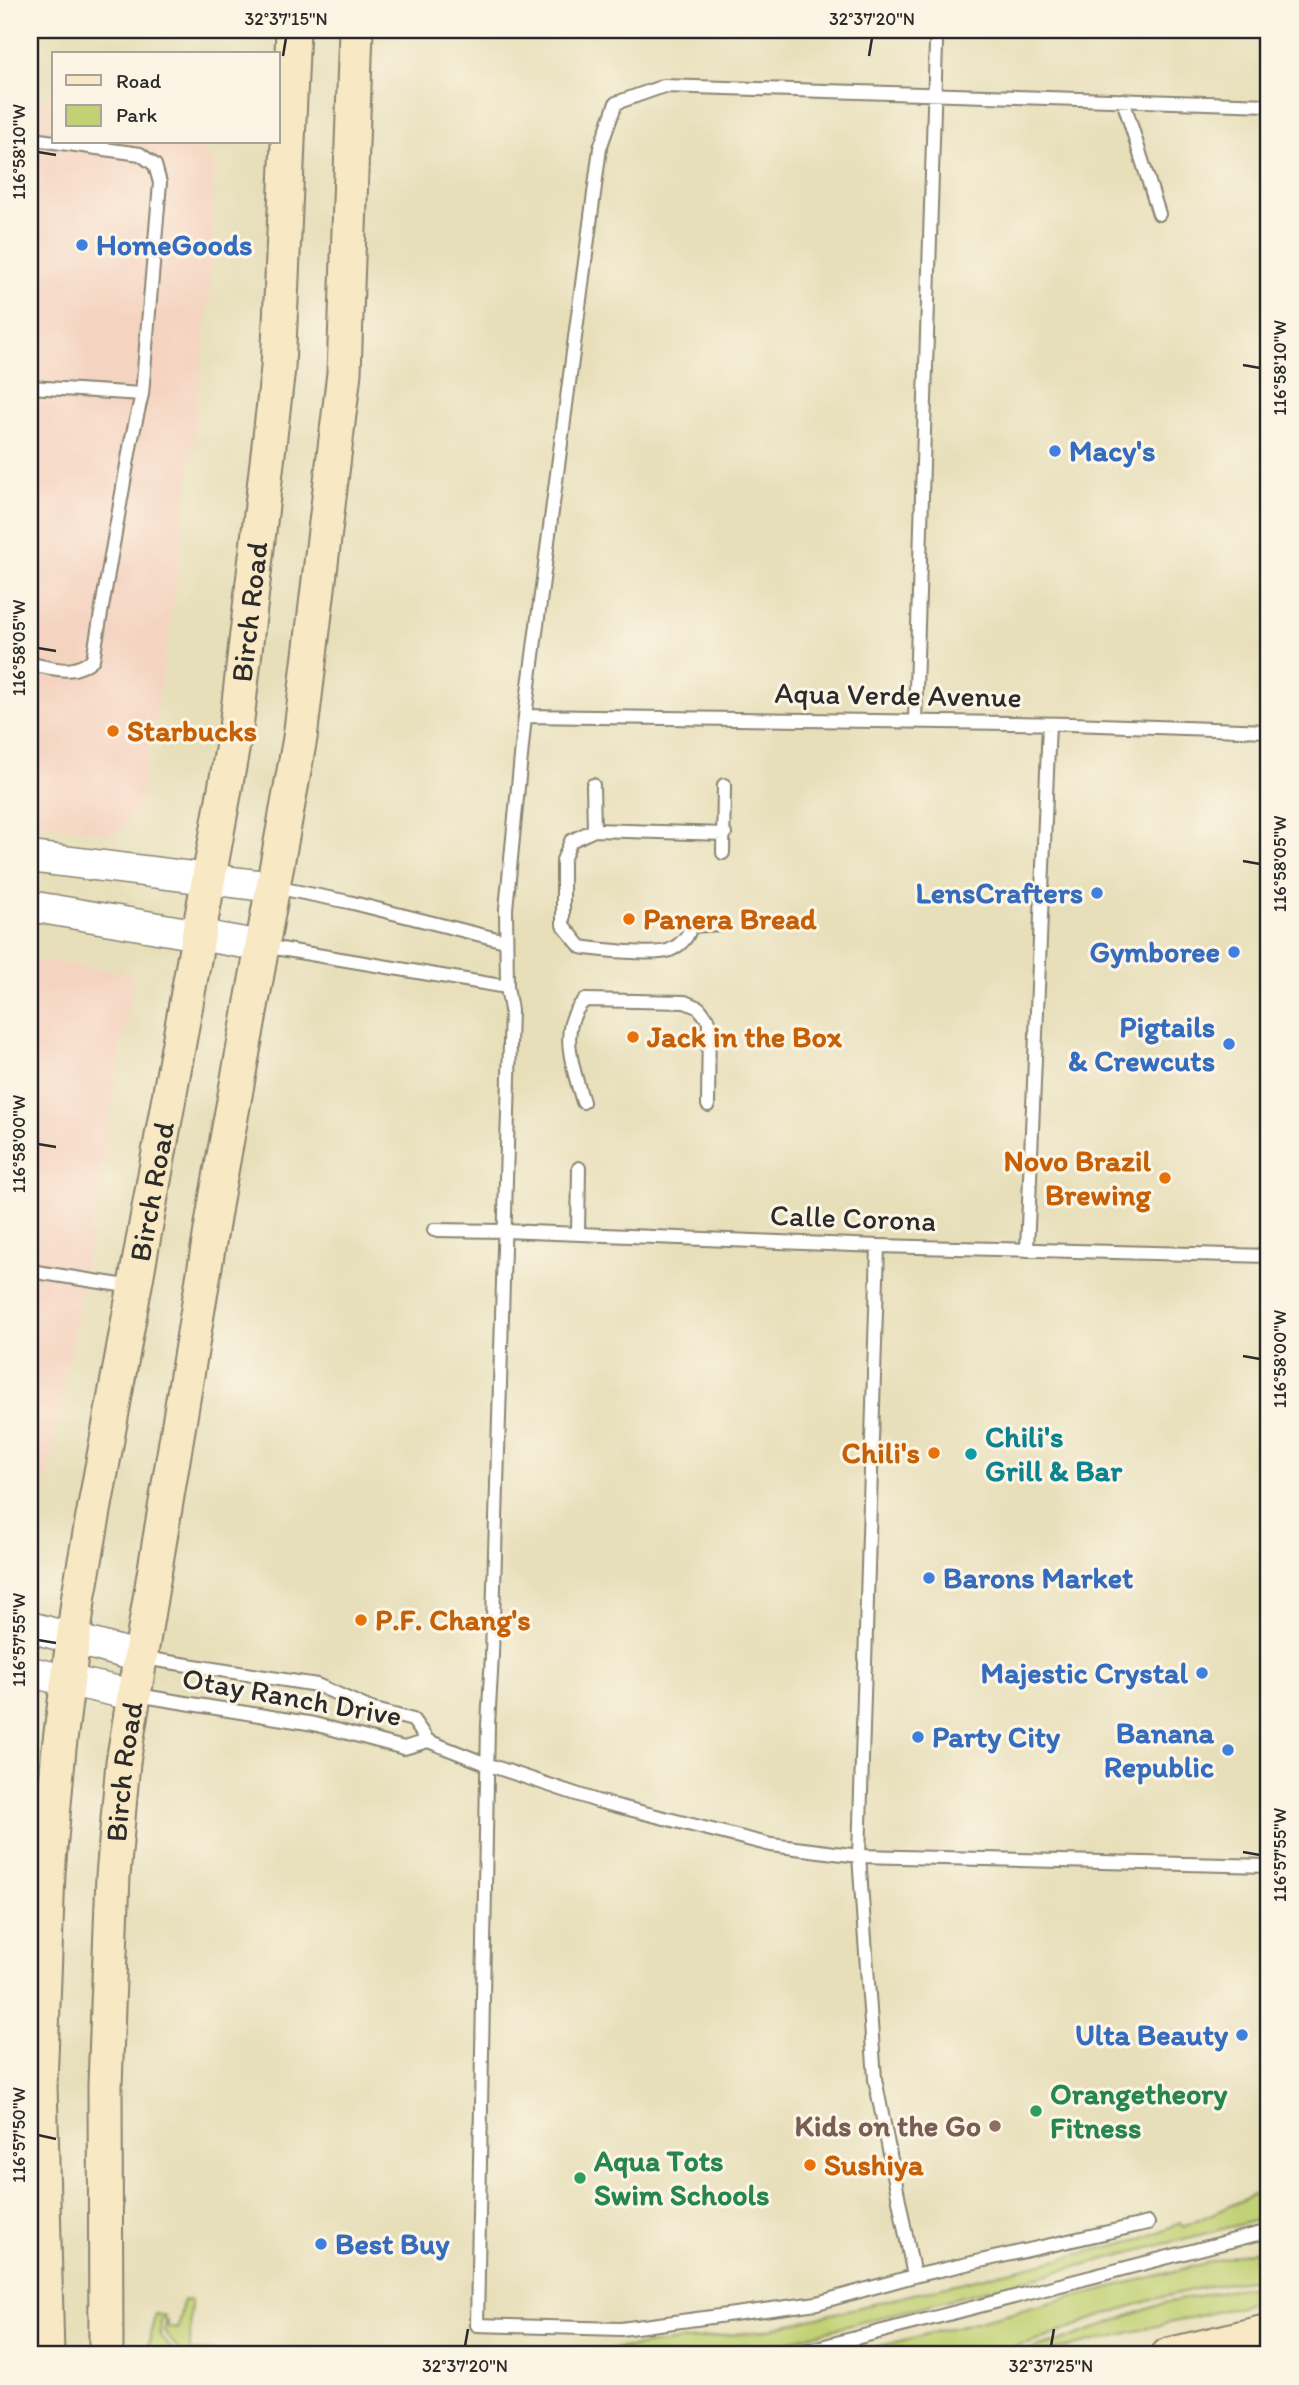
<svg xmlns="http://www.w3.org/2000/svg" width="1299" height="2385" font-family="Itim,sans-serif">
	<style>
		.built { fill: #f5d3c1 }
		.green { fill: #c1d174; stroke: #767e50; stroke-width: 2 }
		.lines { fill: none; stroke-linecap: round; stroke-linejoin: round }
		.service-casing { stroke: #898572; stroke-width: 16 }
		.tertiary-casing { stroke: #898572; stroke-width: 33 }
		.secondary-casing { stroke: #898572; stroke-width: 37 }
		.service { stroke: #fff; stroke-width: 12 }
		.tertiary { stroke: #fff; stroke-width: 30 }
		.secondary { stroke: #f8e8c3; stroke-width: 33 }
		.ticks { fill: none; stroke: #2b2b2b; stroke-width: 2.5 }
		.shop-dot { fill: #3f7fe0; stroke: #fcf5e5; stroke-width: 2.5 }
		.food-dot { fill: #e8710a; stroke: #fcf5e5; stroke-width: 2.5 }
		.culture-dot { fill: #0f9aa8; stroke: #fcf5e5; stroke-width: 2.5 }
		.leisure-dot { fill: #2e9e5b; stroke: #fcf5e5; stroke-width: 2.5 }
		.education-dot { fill: #8d6e63; stroke: #fcf5e5; stroke-width: 2.5 }
		.labels { text-anchor: middle; stroke-width: 6; stroke-linejoin: round; paint-order: stroke }
		.shop-label { font-size: 30px; font-weight: bold; fill: #366cbe; stroke: #fcf5e5; text-anchor: end }
		.street-label { font-size: 30px; fill: #2b2b2b; stroke: #fcf5e5 }
		.food-label { font-size: 30px; font-weight: bold; fill: #c56008; stroke: #fcf5e5; text-anchor: start }
		.culture-label { font-size: 30px; font-weight: bold; fill: #0d838f; stroke: #fcf5e5; text-anchor: start }
		.leisure-label { font-size: 30px; font-weight: bold; fill: #27864d; stroke: #fcf5e5; text-anchor: start }
		.education-label { font-size: 30px; font-weight: bold; fill: #785e54; stroke: #fcf5e5; text-anchor: end }
		.neatline { fill: none; stroke: #2b2b2b; stroke-width: 2.5 }
		.ticks-label { font-size: 18px; text-anchor: middle; fill: #2b2b2b }
	</style>
	<rect width="100%" height="100%" fill="#fcf5e5"/>
	<filter id="ink" filterUnits="userSpaceOnUse"><feTurbulence type="fractalNoise" baseFrequency=".0143" numOctaves="2"/><feDisplacementMap in="SourceGraphic" scale="14" xChannelSelector="R" yChannelSelector="G"/><feConvolveMatrix kernelMatrix="1 2 1 2 8 2 1 2 1" color-interpolation-filters="sRGB"/></filter>
	<filter id="wash" filterUnits="userSpaceOnUse"><feTurbulence type="fractalNoise" baseFrequency=".00686" numOctaves="4" result="noise"/><feDisplacementMap in="SourceGraphic" scale="28" xChannelSelector="R" yChannelSelector="G"/><feGaussianBlur stdDeviation="1.57" result="paint"/><feColorMatrix in="noise" values="0 0 0 0 0 0 0 0 0 0 0 0 0 0 0 0 0 1.4 0 .05"/><feComposite in="paint" operator="in"/></filter>
	<g filter="url(#wash)">
		<rect width="100%" height="100%" fill="#e7dfba"/>
		<path class="built" d="M30,97l24,2v43h144l16,24 -4,125 -33,285 -21,138 -19,99 -24,22 -83,-14z
			M30,959l103,15 -55,334 -48,266z"/>
		<path class="green" d="M1269,2184v33l-535,138h-551l-19,-23 2,-11h2v6l10,2 5,-29 8,1 -1,50 415,-1 156,-19 384,-93 35,-15 3,4 82,-37z
			M1269,2247v31c-59,5 -111,18 -167,38 -22,7 -43,18 -65,25 -62,19 -127,14 -192,14z
			M1269,2285v14l-233,56h-27l52,-14 103,-38 68,-14z
			M155,2314l10,2 -1,4h-3l-1,15 16,20h-30z"/>
	</g>
	<g filter="url(#ink)">
		<g class="lines">
			<defs>
				<path id="service" d="M1123,100l36,114
					M30,141l10,-1 100,14 15,11 5,18 -18,211 -11,48 -38,217c-20,18 -39,9 -63,5
					M30,387l112,7
					M525,716l546,8 198,7
					M915,722l21,-678
					M593,785l1,45 131,4
					M594,830l-23,11 -8,19v65l18,22c17,3 76,9 89,3 11,-5 18,-12 21,-24l30,-2
					M723,853l1,-68
					M274,887l75,15 156,39
					M263,946l244,41
					M583,1102c-9,-31 -27,-76 2,-102l100,2 14,6 10,13 -1,84
					M434,1230l71,1 373,15 391,10
					M578,1234l1,-66
					M878,1246l-19,610 16,223 39,197
					M1027,1250l22,-526
					M30,1271l103,16
					M143,1658l174,27 54,24 42,11 15,21
					M137,1695l177,29 90,24 24,-7
					M428,1741l61,24 108,36 174,44 88,11 410,10
					M1148,2223l-234,53 -97,27 -196,26 -144,-4 11,-600 4,-70 19,-645 -4,-23 -1,-78 19,-193 75,-568 16,-45 48,-17 605,19
					M790,2355l479,-124"/>
				<path id="tertiary" d="M30,857l243,30
					M30,906l232,40
					M30,1627l110,30
					M30,1672l103,23"/>
				<g id="secondary">
					<path id="s1" d="M47,2355l-7,-271 8,-211 11,-125 20,-154 157,-866 42,-360 15,-338"/>
					<path id="s2" d="M106,2355l-1,-270 8,-209 10,-114 94,-568 83,-456 44,-365 12,-343"/>
					<path d="M1168,2355l101,-24"/>
				</g>
			</defs>
			<use href="#service" class="service-casing"/>
			<use href="#tertiary" class="tertiary-casing"/>
			<use href="#secondary" class="secondary-casing"/>
			<use href="#service" class="service"/>
			<use href="#tertiary" class="tertiary"/>
			<use href="#secondary" class="secondary"/>
		</g>
	</g>
	<path class="ticks" d="M283,56l3,-18M869,56l3,-18M38,152l18,3M1243,365l17,3M38,648l18,3M1243,861l17,3M38,1144l18,3M1243,1356l17,3M38,1640l18,3M1243,1852l17,3M38,2135l18,4M465,2346l3,-17M1051,2346l3,-17"/>
	<g class="shop-dot">
		<circle cx="82" cy="245" r="7"/>
		<circle cx="1055" cy="451" r="7"/>
		<circle cx="1097" cy="893" r="7"/>
		<circle cx="1234" cy="952" r="7"/>
		<circle cx="1229" cy="1044" r="7"/>
		<circle cx="929" cy="1578" r="7"/>
		<circle cx="1202" cy="1673" r="7"/>
		<circle cx="918" cy="1737" r="7"/>
		<circle cx="1228" cy="1750" r="7"/>
		<circle cx="1242" cy="2035" r="7"/>
		<circle cx="321" cy="2244" r="7"/>
	</g>
	<g class="food-dot">
		<circle cx="113" cy="731" r="7"/>
		<circle cx="629" cy="919" r="7"/>
		<circle cx="633" cy="1037" r="7"/>
		<circle cx="1165" cy="1178" r="7"/>
		<circle cx="934" cy="1453" r="7"/>
		<circle cx="361" cy="1620" r="7"/>
		<circle cx="810" cy="2165" r="7"/>
	</g>
	<circle class="culture-dot" cx="971" cy="1454" r="7"/>
	<g class="leisure-dot">
		<circle cx="1036" cy="2111" r="7"/>
		<circle cx="580" cy="2178" r="7"/>
	</g>
	<circle class="education-dot" cx="995" cy="2126" r="7"/>
	<g class="labels">
		<g class="shop-label">
			<text x="96" y="255" text-anchor="start">HomeGoods</text>
			<text x="1069" y="461" text-anchor="start">Macy's</text>
			<text x="1083" y="903">LensCrafters</text>
			<text x="1220" y="962">Gymboree</text>
			<text x="1215" y="1037">Pigtails<tspan x="1215" dy="34">&amp; Crewcuts</tspan></text>
			<text x="943" y="1588" text-anchor="start">Barons Market</text>
			<text x="1188" y="1683">Majestic Crystal</text>
			<text x="1214" y="1743">Banana<tspan x="1214" dy="34">Republic</tspan></text>
			<text x="932" y="1747" text-anchor="start">Party City</text>
			<text x="1228" y="2045">Ulta Beauty</text>
			<text x="335" y="2254" text-anchor="start">Best Buy</text>
		</g>
		<g class="street-label">
			<text dy="10" stroke="none"><textPath href="#s1" startOffset="1760">Birch Road</textPath></text>
			<text transform="translate(898 695) rotate(1)" y="10">Aqua Verde Avenue</text>
			<text dy="10" stroke="none"><textPath href="#s1" startOffset="1172">Birch Road</textPath></text>
			<text transform="translate(853 1218) rotate(2)" y="10">Calle Corona</text>
			<text transform="translate(292 1697) rotate(10)" y="10">Otay Ranch Drive</text>
			<text dy="10" stroke="none"><textPath href="#s2" startOffset="584">Birch Road</textPath></text>
		</g>
		<g class="food-label">
			<text x="127" y="741">Starbucks</text>
			<text x="643" y="929">Panera Bread</text>
			<text x="647" y="1047">Jack in the Box</text>
			<text x="1151" y="1171" text-anchor="end">Novo Brazil<tspan x="1151" dy="34">Brewing</tspan></text>
			<text x="920" y="1463" text-anchor="end">Chili's</text>
			<text x="375" y="1630">P.F. Chang's</text>
			<text x="824" y="2175">Sushiya</text>
		</g>
		<g class="culture-label">
			<text x="985" y="1447">Chili's<tspan x="985" dy="34">Grill &amp; Bar</tspan></text>
		</g>
		<g class="leisure-label">
			<text x="1050" y="2104">Orangetheory<tspan x="1050" dy="34">Fitness</tspan></text>
			<text x="594" y="2171">Aqua Tots<tspan x="594" dy="34">Swim Schools</tspan></text>
		</g>
		<g class="education-label">
			<text x="981" y="2136">Kids on the Go</text>
		</g>
	</g>
	<rect width="1299" height="2385" fill="none" stroke="#fcf5e5" stroke-width="77"/>
	<rect x="52" y="52" width="228" height="91" fill="#fcf5e5" stroke="#a8a49b" stroke-width="2"/>
	<rect x="66" y="75" width="35" height="10" fill="#f8e8c3" stroke="#a8a49b" stroke-width="2"/>
	<text x="116" y="88" font-size="21" fill="#2b2b2b">Road</text>
	<rect x="66" y="105" width="35" height="21" fill="#c1d174" stroke="#a8a49b" stroke-width="2"/>
	<text x="116" y="122" font-size="21" fill="#2b2b2b">Park</text>
	<rect x="38" y="38" width="1222" height="2308" class="neatline"/>
	<g class="ticks-label">
		<text x="286" y="25">32°37'15"N</text>
		<text x="872" y="25">32°37'20"N</text>
		<text transform="translate(19 152) rotate(-90)" y="6">116°58'10"W</text>
		<text transform="translate(1280 368) rotate(-90)" y="6">116°58'10"W</text>
		<text transform="translate(19 648) rotate(-90)" y="6">116°58'05"W</text>
		<text transform="translate(1280 864) rotate(-90)" y="6">116°58'05"W</text>
		<text transform="translate(19 1144) rotate(-90)" y="6">116°58'00"W</text>
		<text transform="translate(1280 1359) rotate(-90)" y="6">116°58'00"W</text>
		<text transform="translate(19 1640) rotate(-90)" y="6">116°57'55"W</text>
		<text transform="translate(1280 1855) rotate(-90)" y="6">116°57'55"W</text>
		<text transform="translate(19 2135) rotate(-90)" y="6">116°57'50"W</text>
		<text x="465" y="2372">32°37'20"N</text>
		<text x="1051" y="2372">32°37'25"N</text>
	</g>
</svg>
